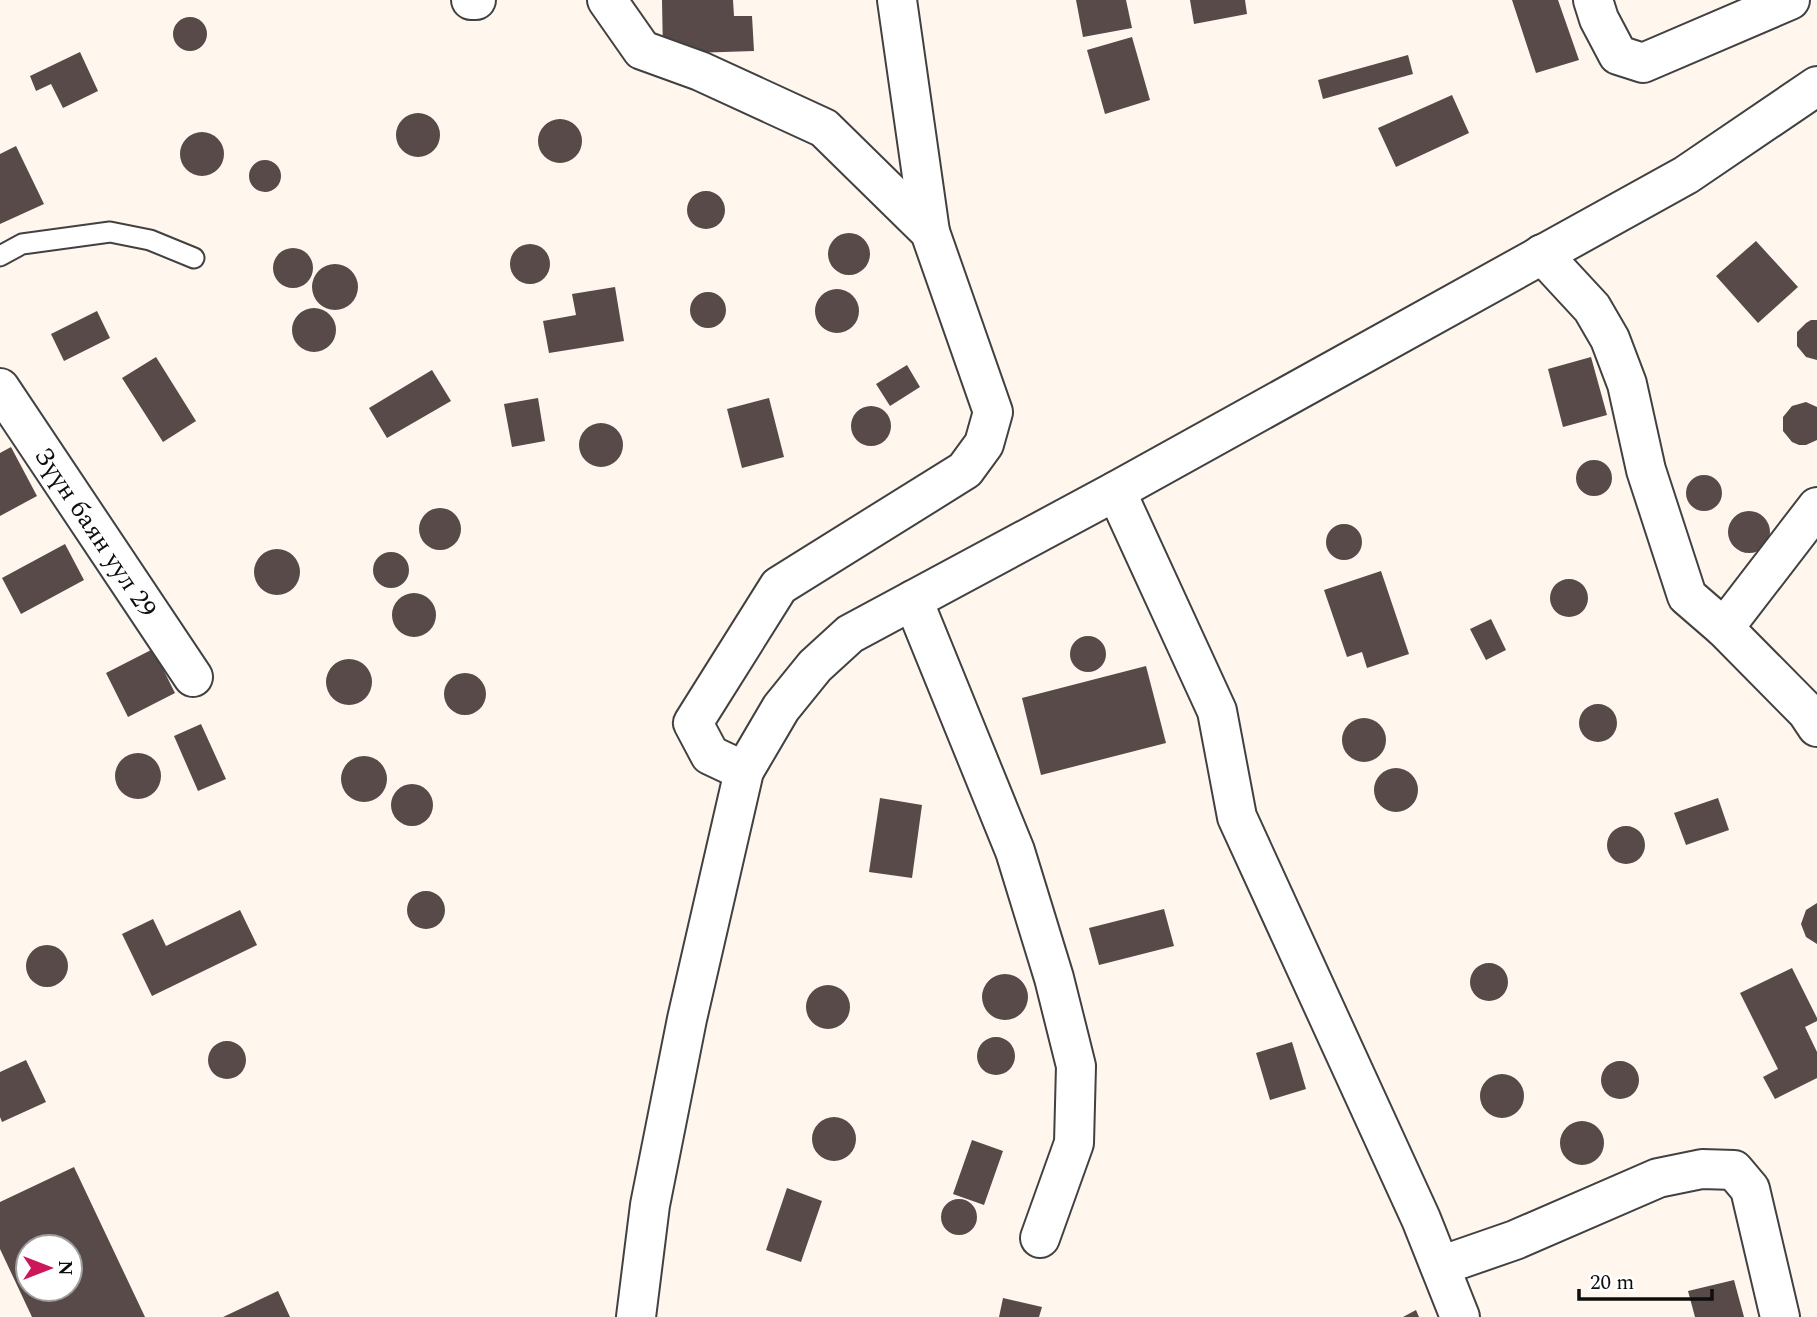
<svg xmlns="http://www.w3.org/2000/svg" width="1817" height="1317" font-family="Spectral,serif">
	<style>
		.building { fill: #574a49; fill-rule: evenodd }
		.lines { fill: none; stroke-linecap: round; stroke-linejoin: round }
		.service-casing { stroke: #414141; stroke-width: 23 }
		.minor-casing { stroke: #414141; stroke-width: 42 }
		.tertiary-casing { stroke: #414141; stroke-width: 42 }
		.service { stroke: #fff; stroke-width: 19 }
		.minor { stroke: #fff; stroke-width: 38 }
		.tertiary { stroke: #fff; stroke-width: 38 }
		.labels { text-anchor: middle; stroke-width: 7; stroke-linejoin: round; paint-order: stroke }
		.street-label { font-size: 26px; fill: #0e0e0e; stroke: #fff }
	</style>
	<rect width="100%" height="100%" fill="#fff6ee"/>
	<path class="building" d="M662,0h71l1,16h18l2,35 -91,3z
		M1076,0h50l6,28 -49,9z
		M1190,0h55l2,14 -53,10z
		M1512,0h46l21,60 -43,13z
		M173 34a17 17 0 1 1 34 0a17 17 0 1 1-34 0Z
		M1132,37l18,63 -45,14 -18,-64z
		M80,52l18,39 -35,17 -12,-24 -15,7 -6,-15z
		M1408,55l5,19 -90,25 -5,-19z
		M1452,95l17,38 -73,34 -18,-39z
		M396 135a22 22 0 1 1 44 0a22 22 0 1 1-44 0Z
		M538 141a22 22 0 1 1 44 0a22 22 0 1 1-44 0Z
		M180 154a22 22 0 1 1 44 0a22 22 0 1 1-44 0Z
		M16,146l28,58 -44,20v-70z
		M249 176a16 16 0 1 1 32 0a16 16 0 1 1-32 0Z
		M687 210a19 19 0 1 1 38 0a19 19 0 1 1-38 0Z
		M828 254a21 21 0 1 1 42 0a21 21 0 1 1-42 0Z
		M1756,241l42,46 -40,36 -42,-47z
		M510 264a20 20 0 1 1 40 0a20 20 0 1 1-40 0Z
		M273 268a20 20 0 1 1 40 0a20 20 0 1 1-40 0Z
		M312 287a23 23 0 1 1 46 0a23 23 0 1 1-46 0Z
		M615,287l9,54 -75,12 -6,-32 33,-6 -4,-21z
		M815 311a22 22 0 1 1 44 0a22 22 0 1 1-44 0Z
		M690 310a18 18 0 1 1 36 0a18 18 0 1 1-36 0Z
		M292 330a22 22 0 1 1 44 0a22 22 0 1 1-44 0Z
		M97,311l13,27 -46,23 -13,-27z
		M1811,320h6v40l-11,-3 -9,-11v-14l9,-9z
		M156,357l40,64 -33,21 -41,-64z
		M1591,357l16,58 -44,12 -15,-58z
		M907,365l13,22 -30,19 -14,-22z
		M432,370l19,31 -64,37 -18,-30z
		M538,398l7,43 -33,6 -8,-43z
		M769,398l15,59 -42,11 -15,-59z
		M1806,402l11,5v33l-11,5h-7l-7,-3 -9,-11v-14l9,-11z
		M851 426a20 20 0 1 1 40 0a20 20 0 1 1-40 0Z
		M579 445a22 22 0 1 1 44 0a22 22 0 1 1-44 0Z
		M11,447l26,49 -37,20v-63z
		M1576 478a18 18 0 1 1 36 0a18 18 0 1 1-36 0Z
		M1686 493a18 18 0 1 1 36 0a18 18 0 1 1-36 0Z
		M419 529a21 21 0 1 1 42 0a21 21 0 1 1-42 0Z
		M1728 532a21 21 0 1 1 42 0a21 21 0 1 1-42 0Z
		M1326 542a18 18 0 1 1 36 0a18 18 0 1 1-36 0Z
		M65,544l19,36 -63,34 -19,-36z
		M254 572a23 23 0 1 1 46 0a23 23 0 1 1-46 0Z
		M373 570a18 18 0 1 1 36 0a18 18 0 1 1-36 0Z
		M1381,571l28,83 -42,14 -5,-16 -15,5 -23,-67z
		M1550 598a19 19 0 1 1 38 0a19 19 0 1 1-38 0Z
		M392 615a22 22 0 1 1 44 0a22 22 0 1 1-44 0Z
		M1491,619l15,31 -20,10 -16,-31z
		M1070 654a18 18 0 1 1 36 0a18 18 0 1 1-36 0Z
		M153,649l22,44 -47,24 -22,-44z
		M326 682a23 23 0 1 1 46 0a23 23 0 1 1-46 0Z
		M1146,666l20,77 -125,32 -19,-77z
		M444 694a21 21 0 1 1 42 0a21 21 0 1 1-42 0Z
		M1579 723a19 19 0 1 1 38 0a19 19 0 1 1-38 0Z
		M1342 740a22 22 0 1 1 44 0a22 22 0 1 1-44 0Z
		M201,724l25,55 -28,12 -24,-55z
		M115 776a23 23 0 1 1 46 0a23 23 0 1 1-46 0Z
		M341 779a23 23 0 1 1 46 0a23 23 0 1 1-46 0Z
		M1374 790a22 22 0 1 1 44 0a22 22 0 1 1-44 0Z
		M391 805a21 21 0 1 1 42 0a21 21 0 1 1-42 0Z
		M880,798l42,7 -10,73 -43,-6z
		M1718,798l11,32 -43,15 -12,-32z
		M1607 845a19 19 0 1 1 38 0a19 19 0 1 1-38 0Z
		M407 910a19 19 0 1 1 38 0a19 19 0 1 1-38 0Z
		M1817,903v41l-11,-7 -5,-13 5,-14z
		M1164,909l10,37 -75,19 -10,-37z
		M240,910l17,35 -105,51 -30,-62 31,-15 13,27z
		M26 966a21 21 0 1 1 42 0a21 21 0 1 1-42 0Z
		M1470 982a19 19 0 1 1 38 0a19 19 0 1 1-38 0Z
		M1792,968l25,50v3l-12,6 12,25v26l-42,21 -12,-22 15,-8 -38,-76z
		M982 997a23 23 0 1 1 46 0a23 23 0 1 1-46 0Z
		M806 1007a22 22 0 1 1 44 0a22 22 0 1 1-44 0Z
		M977 1056a19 19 0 1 1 38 0a19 19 0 1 1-38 0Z
		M208 1060a19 19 0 1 1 38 0a19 19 0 1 1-38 0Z
		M1292,1042l14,47 -36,11 -14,-47z
		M26,1060l20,42 -44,20 -2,-5v-45z
		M1601 1080a19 19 0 1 1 38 0a19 19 0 1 1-38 0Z
		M1480 1096a22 22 0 1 1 44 0a22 22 0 1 1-44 0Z
		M812 1139a22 22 0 1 1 44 0a22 22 0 1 1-44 0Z
		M1560 1143a22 22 0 1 1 44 0a22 22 0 1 1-44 0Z
		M972,1140l31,11 -19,54 -31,-11z
		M74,1167l71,150h-113l-32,-68v-47zM28,1247h42v42h-42z
		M787,1188l35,13 -21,61 -35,-12z
		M941 1217a18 18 0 1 1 36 0a18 18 0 1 1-36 0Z
		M1734,1280l10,37h-49l-7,-26z
		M278,1291l12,26h-67z
		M1003,1298l39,9 -3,10h-40z
		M1416,1310l3,7h-16z"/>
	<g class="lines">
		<defs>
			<path id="service" d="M0,256l22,-12 88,-12 40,8 44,18"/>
			<g id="minor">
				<path d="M471,0h5"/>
				<path d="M607,0l35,50 58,21 124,57 106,104 63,180 -9,32 -19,26 -186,116 -86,137 17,32 34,16"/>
				<path d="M897,0l33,232"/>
				<path d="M1593,0l6,19 19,36 25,8 147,-63"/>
				<path d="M1542,254l50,54 18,31 17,45 19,86 41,126 37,32 83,84 10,15"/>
				<path id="s1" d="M0,388l193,289"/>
				<path d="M1116,491l101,220 20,106 184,402 39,98"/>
				<path d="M913,600l102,251 39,127 22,88 -2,77 -34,95"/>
				<path d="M1724,628l93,-121"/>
				<path d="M1440,1266l75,-26 143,-62 44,-9 32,1 16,19 30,128"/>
			</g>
			<path id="tertiary" d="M636,1317l14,-112 37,-186 57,-248 37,-63 34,-42 35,-32 266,-143 570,-316 131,-89"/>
		</defs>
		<use href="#service" class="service-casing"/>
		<use href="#minor" class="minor-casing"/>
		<use href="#tertiary" class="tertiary-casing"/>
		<use href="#service" class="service"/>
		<use href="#minor" class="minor"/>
		<use href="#tertiary" class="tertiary"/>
	</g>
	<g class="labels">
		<g class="street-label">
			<text dy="9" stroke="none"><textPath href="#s1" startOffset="173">Зүүн баян уул 29</textPath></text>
		</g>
	</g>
	<g transform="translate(49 1268) rotate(90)"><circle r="33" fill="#ffffff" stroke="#9f9f9f" stroke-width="2"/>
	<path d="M0-5L12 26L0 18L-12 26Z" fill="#cc175b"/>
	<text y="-10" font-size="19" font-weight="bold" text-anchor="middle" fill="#0e0e0e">N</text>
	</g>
	<path d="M1579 1289v10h133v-10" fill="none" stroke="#0e0e0e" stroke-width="3.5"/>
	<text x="1590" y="1289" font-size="21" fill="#0e0e0e" stroke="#ffffff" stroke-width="5" paint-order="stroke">20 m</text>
</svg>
